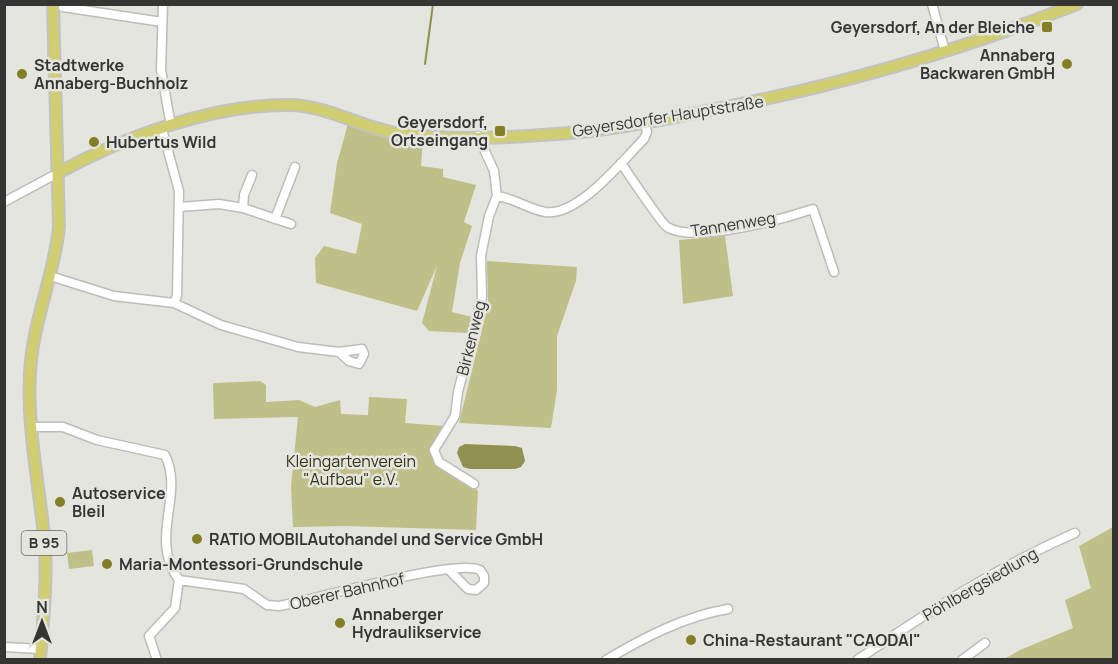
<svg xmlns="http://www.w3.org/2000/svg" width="1118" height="664" font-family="Manrope,sans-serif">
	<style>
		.green { fill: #bfbf88 }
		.water { fill: #929050 }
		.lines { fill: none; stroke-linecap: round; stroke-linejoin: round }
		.stream { stroke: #929050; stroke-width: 2 }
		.minor-casing { stroke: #bcbcb8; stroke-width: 11 }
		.major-casing { stroke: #c2c2c2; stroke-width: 14 }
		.minor { stroke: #fff; stroke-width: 8 }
		.major { stroke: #d1cd71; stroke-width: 10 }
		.poi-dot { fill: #827f27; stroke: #e5e5e0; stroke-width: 2 }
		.labels { text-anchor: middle; stroke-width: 5; stroke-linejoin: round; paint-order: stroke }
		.shield { fill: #e5e5e0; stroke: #6a6a68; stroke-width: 1.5 }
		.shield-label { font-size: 15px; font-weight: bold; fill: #353534 }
		.poi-label { font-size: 16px; font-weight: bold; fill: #353534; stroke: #e5e5e0; text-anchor: start }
		.street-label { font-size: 16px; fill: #353534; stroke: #e5e5e0 }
		.park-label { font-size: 16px; fill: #323114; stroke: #e5e5e0 }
	</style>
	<rect width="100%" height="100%" fill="#e5e5e0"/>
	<path class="green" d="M348,124l75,15 -2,27 22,3v8l33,8 -12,37 8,4 -12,37 -8,49 20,5 -5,16 -38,-2 -7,-8 15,-57 -20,45 -101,-28 -1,-25 9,-12 32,8 6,-30 -32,-11 7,-50z
		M725,236l8,60 -50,8 -4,-64z
		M487,261l90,6 -1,14 -19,55v54l-6,38 -92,-5 29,-118z
		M260,381l6,4v17l33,-2 16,7 25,-7 1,14 27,1 1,-18 38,2 -2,24 39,3 -10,17 4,20 40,28 -2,39 -131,-4 -52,1 -2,-41 7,-69 -84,2 -1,-36z
		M1113,527v132h-109l16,-9 53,-22 -8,-28 26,-12 -12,-42z
		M92,550l2,16 -25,3 -2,-16z"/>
	<path class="water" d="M465,444l50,2 7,2 3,13 -4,6 -6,2h-45l-7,-2 -6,-14 2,-6z"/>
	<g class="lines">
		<path class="stream" d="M425,64l8,-60"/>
		<defs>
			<path id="minor" d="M163,4l-2,66 10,56
				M932,4l13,47
				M63,7l99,15
				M162,129l17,62 -2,105 -3,7
				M621,163c7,10 40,60 46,64 28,17 116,-8 146,-18l21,63
				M497,196c17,2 31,13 48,16 33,5 77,-51 99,-73l3,-7 -2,-9
				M4,202l54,-29
				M180,207l39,-3 24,4 48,16
				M243,208l1,-13 8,-20
				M275,219l20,-52
				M50,276l64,20 60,7 47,22 77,22 41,5 23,-3 2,5 -5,10 -10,-3 -10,-9
				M32,427h31l34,13 68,15c20,40 -17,83 14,125l65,9 23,16 12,1c34,-6 177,-48 201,-36l4,6v7l-8,7 -8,-1 -19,-19
				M474,484l-35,-22 -5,-12 21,-34 3,-24 24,-95 -1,-41 8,-40 8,-20 -3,-25 -16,-35
				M4,647l37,2
				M157,660l-8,-24 26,-28 4,-28
				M606,660c37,-22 79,-44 122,-51
				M857,660c71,-48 140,-93 218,-127
				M962,660l23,-17"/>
			<path id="major" d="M58,173c65,-36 156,-69 231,-68 36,0 71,22 107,28 59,9 126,4 185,-1 42,-4 84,-13 125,-21 127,-24 251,-59 371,-107
				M40,660c3,-38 7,-76 5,-114 -5,-57 -18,-115 -15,-172 2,-51 24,-97 29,-147l-6,-223"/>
		</defs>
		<use href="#minor" class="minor-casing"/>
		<use href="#major" class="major-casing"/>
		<use href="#minor" class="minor"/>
		<use href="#major" class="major"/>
	</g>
	<g class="poi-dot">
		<rect x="1041" y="21" width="12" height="12" rx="3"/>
		<circle cx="1067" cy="64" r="6"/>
		<circle cx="22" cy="74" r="6"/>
		<rect x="494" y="125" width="12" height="12" rx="3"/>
		<circle cx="94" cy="142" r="6"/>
		<circle cx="60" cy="502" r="6"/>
		<circle cx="197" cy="539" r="6"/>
		<circle cx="107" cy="564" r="6"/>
		<circle cx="340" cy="623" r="6"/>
		<circle cx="691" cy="640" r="6"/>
	</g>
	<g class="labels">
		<rect class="shield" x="21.5" y="531" width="45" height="24" rx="4.5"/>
		<g class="shield-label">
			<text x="44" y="548">B 95</text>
		</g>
		<g class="poi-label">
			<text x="1035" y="33" text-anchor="end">Geyersdorf, An der Bleiche</text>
			<text x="1055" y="61" text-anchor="end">Annaberg<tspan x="1055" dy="18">Backwaren GmbH</tspan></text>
			<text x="34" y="71">Stadtwerke<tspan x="34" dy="18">Annaberg-Buchholz</tspan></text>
			<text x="488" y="128" text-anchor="end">Geyersdorf,<tspan x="488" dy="18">Ortseingang</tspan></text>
			<text x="106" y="148">Hubertus Wild</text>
			<text x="72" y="499">Autoservice<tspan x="72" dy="18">Bleil</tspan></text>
			<text x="209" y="545">RATIO MOBILAutohandel und Service GmbH</text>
			<text x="119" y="570">Maria-Montessori-Grundschule</text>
			<text x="352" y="620">Annaberger<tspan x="352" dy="18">Hydraulikservice</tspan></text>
			<text x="703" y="646">China-Restaurant "CAODAI"</text>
		</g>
		<g class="street-label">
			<text transform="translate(668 116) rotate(-9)" y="6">Geyersdorfer Hauptstraße</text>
			<text transform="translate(733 224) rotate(-9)" y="6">Tannenweg</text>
			<text transform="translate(471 338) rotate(-76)" y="6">Birkenweg</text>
			<text transform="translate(980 584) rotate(-30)" y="6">Pöhlbergsiedlung</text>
			<text transform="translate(347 591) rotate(-13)" y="6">Oberer Bahnhof</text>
		</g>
		<g class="park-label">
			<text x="351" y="467">Kleingartenverein<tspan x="351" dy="18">"Aufbau" e.V.</tspan></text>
		</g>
	</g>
	<rect width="1118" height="664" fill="none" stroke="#353534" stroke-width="12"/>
	<g transform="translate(42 622)" stroke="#e5e5e0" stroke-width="4.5" paint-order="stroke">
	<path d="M0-4.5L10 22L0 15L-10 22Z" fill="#353534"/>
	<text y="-9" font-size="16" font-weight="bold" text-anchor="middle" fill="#353534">N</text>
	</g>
</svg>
